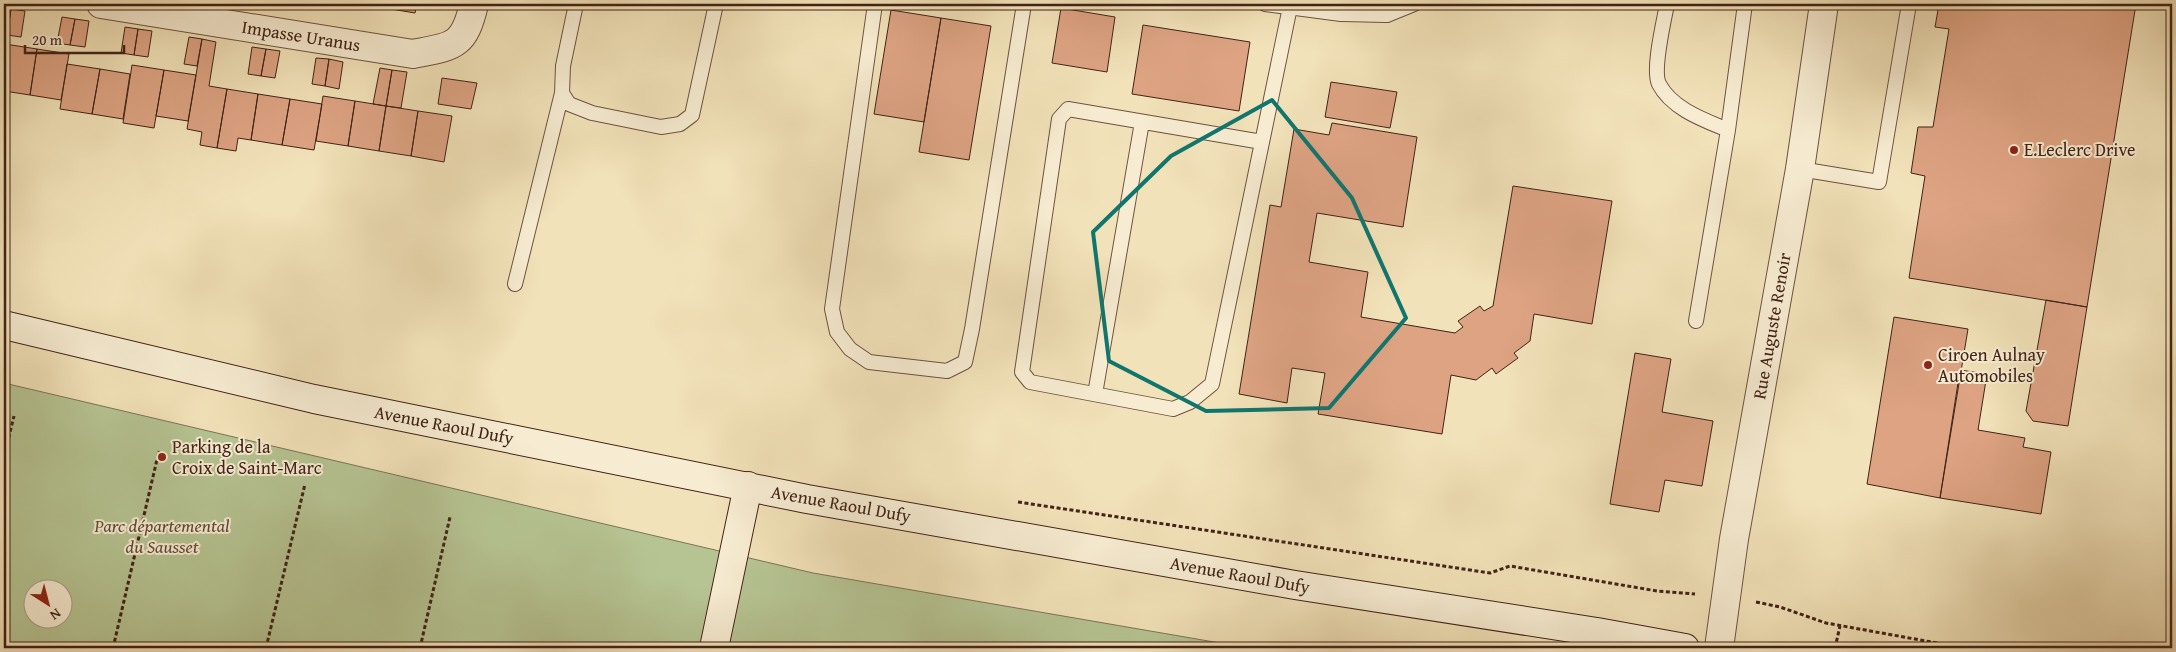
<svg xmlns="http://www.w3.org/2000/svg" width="2176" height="652" font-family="'Gentium Book Plus',serif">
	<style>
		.green { fill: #b6c493; stroke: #7c7355; fill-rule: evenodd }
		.building { fill: #dda383; stroke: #412217 }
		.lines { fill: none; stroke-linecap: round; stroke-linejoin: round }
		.lane-casing { stroke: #6d5240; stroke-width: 16 }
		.street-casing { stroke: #6d5240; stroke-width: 30 }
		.secondary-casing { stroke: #412217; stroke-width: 30 }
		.path { stroke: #412217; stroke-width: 3; stroke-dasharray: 4 2.5; stroke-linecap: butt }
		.lane { stroke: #f7ecd2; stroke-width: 14 }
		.street { stroke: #f7ecd2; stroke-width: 28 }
		.secondary { stroke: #f7ecd2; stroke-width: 28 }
		.marked { fill: none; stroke: #0f766e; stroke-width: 4; stroke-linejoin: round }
		.poi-dot { fill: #8f2418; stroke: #f7ecd2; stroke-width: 2 }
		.labels { text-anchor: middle; stroke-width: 4; stroke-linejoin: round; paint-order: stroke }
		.street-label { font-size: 18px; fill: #412217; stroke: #f7ecd2 }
		.poi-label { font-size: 18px; fill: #412217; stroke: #f7ecd2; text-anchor: start }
		.park-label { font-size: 18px; font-style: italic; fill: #5e4a36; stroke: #f7ecd2 }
	</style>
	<rect width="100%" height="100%" fill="#f2e2b9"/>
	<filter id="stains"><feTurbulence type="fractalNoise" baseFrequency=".004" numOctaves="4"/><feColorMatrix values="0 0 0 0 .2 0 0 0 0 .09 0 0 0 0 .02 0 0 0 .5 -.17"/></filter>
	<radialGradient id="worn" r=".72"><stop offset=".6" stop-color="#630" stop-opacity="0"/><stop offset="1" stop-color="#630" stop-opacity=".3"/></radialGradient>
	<path class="green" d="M4,383l809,190 436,75h-1245zM32,590h30v30h-30z"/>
	<path class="building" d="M361,4h56l-2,9z
		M1939,4h197l-49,303 -178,-29 16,-102 -14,-3 7,-46h15l16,-98 -14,-2z
		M2136,4h36v6z
		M4,7l7,2 -4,26 -3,-1z
		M1061,8l54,9 -8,55 -55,-9z
		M11,9l14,2 -4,26 -14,-2z
		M891,10l50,8 -17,104 -50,-8z
		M62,17l13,2 -5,26 -13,-2z
		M941,18l50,8 -22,134 -50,-8z
		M75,19l14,2 -4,26 -15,-2z
		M1143,25l107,17 -11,69 -107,-17z
		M125,27l13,2 -4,26 -13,-2z
		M138,29l14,2 -4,26 -14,-2z
		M189,37l13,2 -5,27 -13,-2z
		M202,39l14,3 -7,44 18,3 -10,59 -17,-3 2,-13 -15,-3z
		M5,44l32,5 -7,46 -26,-4z
		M252,47l14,2 -5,27 -13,-2z
		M37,49l32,5 -8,46 -31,-5z
		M266,49l14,2 -5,27 -14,-2z
		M316,58l13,1 -4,27 -13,-2z
		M329,59l14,3 -4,27 -14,-3z
		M67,64l33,5 -8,45 -32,-5z
		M132,65l32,5 -10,58 -31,-5z
		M380,68l12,2 -6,36 -13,-2z
		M100,69l30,5 -7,45 -31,-5z
		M164,70l32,5 -8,46 -32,-5z
		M392,70l15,2 -6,36 -15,-2z
		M442,78l35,5 -6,26 -33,-5z
		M1331,82l66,10 -7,36 -65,-11z
		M227,89l31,5 -7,46 -13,-2 -2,13 -19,-3z
		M258,94l32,5 -8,46 -31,-5z
		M323,96l32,5 -7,45 -32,-5z
		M290,99l32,5 -8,46 -32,-5z
		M355,101l31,5 -7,45 -31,-5z
		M386,106l32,5 -7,45 -32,-5z
		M418,111l34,5 -8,46 -33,-6z
		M1332,123l85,14 -14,90 -86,-14 -8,49 59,10 -7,45 94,16 8,-6 -5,-6 22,-15 4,5 9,-5 20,-120 99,15 -20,123 -58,-10 -4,27 -16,12 4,5 -22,16 -4,-6 -16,12 -25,-5 -9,59 -124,-20 7,-41 -33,-5 -5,35 -48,-9 31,-189 11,2 13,-78 35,6z
		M2046,300l41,7 -19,119 -35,-5 -7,-10z
		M1894,317l74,12 -28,169 -73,-14z
		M1635,353l36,6 -9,53 51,9 -11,65 -37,-6 -6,32 -49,-8z
		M1960,370l27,4 -9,56 47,8 -2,9 28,5 -10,62 -101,-16z"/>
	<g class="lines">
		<defs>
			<path id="lane" d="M576,4l-13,62 -1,27 7,11 23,9 69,14 19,-3 12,-9 24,-111
				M875,4l-43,305 5,23 13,17 19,13 78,9 18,-9 7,-33 52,-325
				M1265,4l76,10 46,1 27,-11
				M1667,4c-3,17 -15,66 -8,80 13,25 45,36 69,46
				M1262,142l-194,-33 -9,10 -37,253 8,10 143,27 17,-7 22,-18 78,-377
				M1800,169l79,13 30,-178
				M515,284l47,-191
				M1696,321l32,-191 17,-126
				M1095,394l47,-272"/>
			<path id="street" d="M101,4l312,50c41,-8 51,-7 61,-50
				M1719,648l15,-109 66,-370 24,-165"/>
			<path id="secondary" d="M4,325l310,74 493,100 488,86 302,47 88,16
				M714,648l34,-162"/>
		</defs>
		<use href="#lane" class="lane-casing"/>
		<use href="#street" class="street-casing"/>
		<use href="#secondary" class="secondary-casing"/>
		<path class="path" d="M4,457l10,-41
			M1018,502l472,71 20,-7 147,25 38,3
			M1756,602l24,5 46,16 139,25
			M113,648l46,-197
			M266,648l39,-164
			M420,648l30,-131
			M1835,648l5,-22"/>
		<use href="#lane" class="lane"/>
		<use href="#street" class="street"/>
		<use href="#secondary" class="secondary"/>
	</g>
	<path class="marked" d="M1272,100l80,98 54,120 -77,90 -123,3 -97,-50 -16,-129 78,-76z"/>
	<g class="poi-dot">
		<circle cx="2014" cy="150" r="5"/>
		<circle cx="1928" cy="365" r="5"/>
		<circle cx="162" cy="457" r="5"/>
	</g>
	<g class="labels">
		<g class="street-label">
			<text transform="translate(301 36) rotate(9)" y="6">Impasse Uranus</text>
			<text transform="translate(1772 326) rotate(-80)" y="6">Rue Auguste Renoir</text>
			<text transform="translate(444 425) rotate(11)" y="6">Avenue Raoul Dufy</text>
			<text transform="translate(841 504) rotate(10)" y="6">Avenue Raoul Dufy</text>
			<text transform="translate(1240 575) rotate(10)" y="6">Avenue Raoul Dufy</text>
		</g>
		<g class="poi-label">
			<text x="2024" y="156">E.Leclerc Drive</text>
			<text x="1938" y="361">Ciroen Aulnay<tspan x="1938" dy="21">Automobiles</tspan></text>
			<text x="172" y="453">Parking de la<tspan x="172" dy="21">Croix de Saint-Marc</tspan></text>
		</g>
		<g class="park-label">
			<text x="162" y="532">Parc départemental<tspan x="162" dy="21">du Sausset</tspan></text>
		</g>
	</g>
	<rect width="2176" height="652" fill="none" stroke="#f2e2b9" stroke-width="20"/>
	<rect x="5" y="5" width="2166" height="642" fill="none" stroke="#412217" stroke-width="2.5"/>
	<rect x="10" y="10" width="2156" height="632" fill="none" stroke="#412217"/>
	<g transform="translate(48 604) rotate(144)"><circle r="24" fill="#f7ecd2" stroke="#ae9b87"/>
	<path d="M0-4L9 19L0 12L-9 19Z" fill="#8f2418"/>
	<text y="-8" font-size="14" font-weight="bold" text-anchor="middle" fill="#412217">N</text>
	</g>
	<path d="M25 45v8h99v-8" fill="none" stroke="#412217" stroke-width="2.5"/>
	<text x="32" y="45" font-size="15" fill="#412217" stroke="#f7ecd2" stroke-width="4" paint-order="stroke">20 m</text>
	<rect width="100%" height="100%" filter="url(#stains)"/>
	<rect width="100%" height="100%" fill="url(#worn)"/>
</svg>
